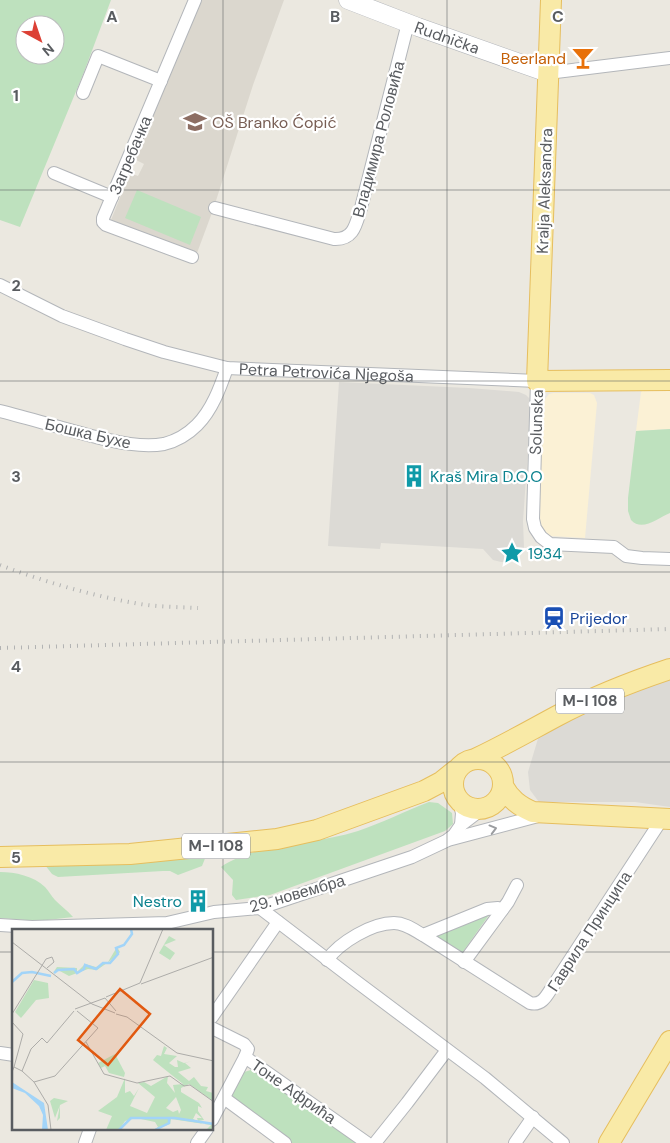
<svg xmlns="http://www.w3.org/2000/svg" width="670" height="1143" font-family="'DM Sans',sans-serif">
	<style>
		.commercial { fill: #fbf1d5 }
		.industrial { fill: #dcdad5 }
		.education { fill: #dbd7ce }
		.green { fill: #bee1be; fill-rule: evenodd }
		.lines { fill: none; stroke-linecap: round; stroke-linejoin: round }
		.street-casing { stroke: #b3b6ba; stroke-width: 14 }
		.secondary-casing { stroke: #b2b5ba; stroke-width: 19 }
		.primary-casing { stroke: #e6be5e; stroke-width: 22 }
		.street { stroke: #fff; stroke-width: 12 }
		.secondary { stroke: #fff; stroke-width: 18 }
		.primary { stroke: #f9eaa7; stroke-width: 20 }
		.rail { stroke: #b1b2b2; stroke-width: 4; stroke-dasharray: 1 6; stroke-linecap: butt }
		.oneway { stroke: #9b9da0 }
		.grid { fill: none; stroke: #595c60; stroke-width: 1; stroke-opacity: 0.55 }
		.labels { text-anchor: middle; stroke-width: 4.5; stroke-linejoin: round; paint-order: stroke }
		.shield { fill: #fff; stroke: #8b8d90; stroke-width: 1 }
		.shield-label { font-size: 15px; font-weight: bold; fill: #595c60 }
		.street-label { font-size: 16px; fill: #595c60; stroke: #fff }
		.food-label { font-size: 16px; fill: #c56008; stroke: #fff; text-anchor: end }
		.education-label { font-size: 16px; fill: #785e54; stroke: #fff; text-anchor: start }
		.culture-label { font-size: 16px; fill: #0d838f; stroke: #fff; text-anchor: start }
		.transit-label { font-size: 16px; fill: #164399; stroke: #fff; text-anchor: start }
		.inset-river { fill: none; stroke: #a2d4f8; stroke-width: 2.5 }
		.inset-road { fill: none; stroke: #adaca9; stroke-width: 1 }
		.view { fill: #e15910; fill-opacity: 0.15; stroke: #e15910; stroke-width: 2.5 }
		.inset-edge { fill: none; stroke: #595c60; stroke-width: 2.5 }
		.grid-label { font-size: 16px; text-anchor: middle; font-weight: bold; fill: #595c60; stroke: #fff; stroke-width: 4.5; stroke-linejoin: round; paint-order: stroke }
	</style>
	<rect width="100%" height="100%" fill="#ebe8e0"/>
	<path class="commercial" d="M670,387v42l-34,2 5,-39 3,-3z
		M553,393h37l4,2 3,8 -12,135 -34,-2 -6,-3 -4,-5 -4,-20 6,-106 6,-8z"/>
	<path class="industrial" d="M339,382l130,6 50,4 7,3 3,3 2,10 -8,113 1,27 -6,1 -1,12 -16,1 -8,-2 -10,-11 -102,-6 -1,6 -52,-3z
		M670,677v130l-35,-5h-96l-9,-12 -2,-18 12,-40 35,-17z"/>
	<path class="education" d="M198,0h86l-31,85 -40,125 -16,43 -86,-33 19,-47 8,3 6,-12 -10,-5z"/>
	<path class="green" d="M0,0h111l-27,72 -64,155 -20,-7zM25,25h30v30h-30z
		M137,190l64,27 -11,28 -65,-27z
		M670,429v84c-12,5 -28,19 -39,7l-3,-9v-13l8,-67z
		M429,802l9,1 14,10 1,11 -8,7 -175,64 -34,5 -4,-5 1,-15 -12,-13c37,-25 94,-22 137,-36 24,-8 47,-20 71,-29z
		M206,856l-4,10 -24,9 -8,-4h-7l-105,6 -6,-3 -7,-9z
		M0,872c15,0 34,4 45,15 4,4 6,9 10,13 6,6 12,10 18,17l-34,4 -39,-3z
		M489,915l-27,38 -28,-16z
		M254,1069l106,74h-68l-58,-42 -3,-10 10,-18z"/>
	<g class="lines">
		<defs>
			<g id="street">
				<path d="M548,73l122,-15"/>
				<path d="M83,93l15,-37 63,25"/>
				<path d="M54,173l58,24"/>
				<path d="M215,208l119,31c20,1 22,-15 27,-31l47,-185"/>
				<path d="M192,257l-86,-32 -3,-3v-4l92,-218"/>
				<path id="s1" d="M0,285l62,31 63,23 39,13 63,16 310,13 -4,138 2,9 6,9 9,7 64,3 12,9 16,2 28,1"/>
				<path d="M0,411c32,8 64,18 96,26 21,5 46,11 68,7 12,-3 24,-10 33,-19 15,-15 23,-37 30,-57"/>
				<path d="M459,801l3,12 -1,12"/>
				<path d="M448,840l94,-25"/>
				<path d="M260,908l93,71 132,99 78,65"/>
				<path d="M0,925l32,2 135,-4 47,-11 46,-4 152,-51 34,-16 8,-6 7,-10 21,-16"/>
				<path d="M423,935l107,68c11,3 16,-6 21,-14l111,-170"/>
				<path d="M327,960c13,-18 45,-37 67,-37 11,0 20,7 29,12l64,-26 11,-1 4,2"/>
				<path d="M464,962l44,-60 9,-17"/>
				<path d="M212,1017l66,-95"/>
				<path d="M212,1028l32,16 4,5 -3,8 -33,63"/>
				<path d="M0,1053l14,2"/>
				<path d="M245,1057l122,86"/>
				<path d="M224,1098l61,45"/>
				<path d="M85,1143l5,-14"/>
				<path d="M197,1143l10,-14"/>
				<path d="M375,1143l32,-40 40,-53"/>
				<path d="M515,1143l18,-26"/>
			</g>
			<g id="secondary">
				<path id="s2" d="M348,0l70,27 130,46"/>
			</g>
			<path id="primary" d="M551,0l-14,381 133,-1
				M453 784a25 25 0 1 1 50 0a25 25 0 1 1-50 0Z
				M475,759c28,-13 54,-28 82,-43 36,-19 74,-34 113,-47
				M503,786c7,13 16,20 30,26l137,7
				M0,857l130,-3 147,-15 40,-9 107,-39 17,-9 15,-12
				M609,1143l61,-102"/>
		</defs>
		<use href="#street" class="street-casing"/>
		<use href="#secondary" class="secondary-casing"/>
		<use href="#primary" class="primary-casing"/>
		<use href="#street" class="street"/>
		<use href="#secondary" class="secondary"/>
		<use href="#primary" class="primary"/>
		<path class="rail" d="M0,565c45,17 93,31 140,39 19,3 39,3 58,4
			M0,648l670,-19"/>
	</g>
	<defs><path id="oneway-chevron" d="M-2-3.5L2.5 0L-2 3.5" fill="none" stroke-width="1.6" stroke-linecap="round" stroke-linejoin="round" transform="scale(1.25)"/></defs>
	<use class="oneway" href="#oneway-chevron" transform="translate(493 829) rotate(-15)"/>
	<path class="grid" d="M223,0v1143M447,0v1143M0,190h670M0,381h670M0,572h670M0,762h670M0,952h14M212,952h458"/>
	<defs>
		<symbol id="bar-bare" viewBox="-9 -9 18 18"><path d="M-6-5H6L.8 .8V4.5H3.5V6h-7V4.5H-.8V.8Z" fill="#e8710a" stroke="#fff" stroke-width="2.5" paint-order="stroke"/></symbol>
		<symbol id="school-bare" viewBox="-9 -9 18 18"><path d="M0-5L7-2L0 1L-7-2ZM-4 1L0 2.5L4 1V4Q0 6-4 4Z" fill="#8d6e63" stroke="#fff" stroke-width="2.5" paint-order="stroke"/></symbol>
		<symbol id="building-bare" viewBox="-9 -9 18 18"><path d="M-4-6H4V6H1V3H-1V6H-4ZM-2.5-4.3h1.7v1.8h-1.7ZM.8-4.3h1.7v1.8H.8ZM-2.5-1h1.7V.8h-1.7ZM.8-1h1.7V.8H.8Z" fill="#0f9aa8" stroke="#fff" stroke-width="2.5" paint-order="stroke"/></symbol>
		<symbol id="sight-bare" viewBox="-9 -9 18 18"><path d="M0-6L1.8-2.2L6-1.7L2.9 1.2L3.7 5.4L0 3.3L-3.7 5.4L-2.9 1.2L-6-1.7L-1.8-2.2Z" fill="#0f9aa8" stroke="#fff" stroke-width="2.5" paint-order="stroke"/></symbol>
		<symbol id="station-bare" viewBox="-9 -9 18 18"><path d="M-3-6H3Q5-6 5-4V2Q5 4 3 4L4.5 6H3L1.5 4h-3L-3 6H-4.5L-3 4Q-5 4-5 2V-4Q-5-6-3-6ZM-3.5-4v3h7v-3ZM-3.5 1v1.5H-2V1ZM2 1v1.5H3.5V1Z" fill="#1a4fb4" stroke="#fff" stroke-width="2.5" paint-order="stroke"/></symbol>
	</defs>
	<g fill-rule="evenodd">
		<use href="#bar-bare" x="567" y="42" width="32" height="32"/>
		<use href="#school-bare" x="179" y="106" width="32" height="32"/>
		<use href="#building-bare" x="398" y="460" width="32" height="32"/>
		<use href="#sight-bare" x="496" y="537" width="32" height="32"/>
		<use href="#station-bare" x="538" y="602" width="32" height="32"/>
		<use href="#building-bare" x="182" y="885" width="32" height="32"/>
	</g>
	<g class="labels">
		<g class="shield">
			<rect x="556" y="688.5" width="68" height="25" rx="4"/>
			<rect x="182" y="833.5" width="68" height="25" rx="4"/>
		</g>
		<g class="shield-label">
			<text x="590" y="706">M-I 108</text>
			<text x="216" y="851">M-I 108</text>
		</g>
		<g class="street-label">
			<text dy="6" stroke="none"><textPath href="#s2" startOffset="106">Rudnička</textPath></text>
			<text transform="translate(378 139) rotate(-75)" y="6">Владимира Роловића</text>
			<text transform="translate(130 155) rotate(-67)" y="6">Загребачка</text>
			<text transform="translate(544 191) rotate(-88)" y="6">Kralja Aleksandra</text>
			<text dy="6" stroke="none"><textPath href="#s1" startOffset="342">Petra Petrovića Njegoša</textPath></text>
			<text transform="translate(536 422) rotate(-88)" y="6">Solunska</text>
			<text transform="translate(88 433) rotate(13)" y="6">Бошка Бухе</text>
			<text transform="translate(297 893) rotate(-16)" y="6">29. новембра</text>
			<text transform="translate(589 931) rotate(-57)" y="6">Гаврила Принципа</text>
			<text transform="translate(294 1091) rotate(35)" y="6">Тоне Афрића</text>
		</g>
		<g class="food-label">
			<text x="566" y="64">Beerland</text>
		</g>
		<g class="education-label">
			<text x="212" y="128">OŠ Branko Ćopić</text>
		</g>
		<g class="culture-label">
			<text x="430" y="482">Kraš Mira D.O.O</text>
			<text x="528" y="559">1934</text>
			<text x="182" y="907" text-anchor="end">Nestro</text>
		</g>
		<g class="transit-label">
			<text x="570" y="624">Prijedor</text>
		</g>
	</g>
	<g transform="translate(12 929)">
		<rect width="201" height="201" fill="#ebe8e0"/>
		<path d="M157,7l7,4 -12,5 11,8 -5,7 -11,-7zM105,18l3,5 -3,4 -20,14 -9,-1 -19,7 -11,-6 -5,3 4,-6 20,1v4l8,-8 11,3 12,-5zM22,51l14,3 1,15 -13,2 -15,18 -6,-6zM152,117l3,2 -3,6 13,2 -8,7 6,4h3l-1,-7 7,3 8,-2 -7,2 6,5 -13,4 11,9 5,-4 7,9 7,1 -2,4 7,2v8l-24,-17 -8,4v4l18,11 3,5 -4,-2v5l6,9 -6,1 -1,-3h5l-6,-5 -3,6 10,5h10v6h-7l5,-5 -40,-6 -1,5 -16,6 4,-3 -3,-5 -19,-4 -11,3 -6,9h-13l6,-14 -14,-5 19,-14 8,-19v15l5,-2 4,5 5,-8 -9,18 17,7 8,-16 -17,-14 6,-1 7,4 17,-10 -1,7 8,10 -2,-8 10,-1 -30,-24 4,-5 4,1zM164,168l5,13 -2,4 -1,-4 -5,2 -7,-4zM103,125l10,19 -1,4 -15,-4 -4,-7 -4,2 -3,-5zM42,169l14,3 -8,4v13l-3,3 3,-16 -5,13 -5,-17z" fill="#bee1be" fill-rule="evenodd"/>
		<path d="M0,153l32,21 4,27h-6l1,-15 -4,-9 -14,-13 -13,-5z" fill="#a2d4f8"/>
		<path class="inset-river" d="M42,44l4,-3 16,-1 3,4 7,-4 1,-4 11,4 7,-6h7l8,-9 -2,-6 8,-3 8,-11 -1,-5M0,53l10,-9 10,-1 19,4M107,201l12,-12h44l39,6M143,201l14,-7v-4"/>
		<path class="inset-road" d="M0,13l80,62 23,9M129,55l73,-27M94,68l34,-14 23,-54M93,69l11,13M63,80l30,-11M0,85l34,-55 6,-2 2,5 -7,6M104,85l11,3 50,36 37,8M0,93l11,12 -9,33M74,113l18,32 33,9 33,-7 14,10 6,-1 24,17M10,142l9,-22 11,-11 5,5 27,-32M0,143l2,-5 8,4 12,11 14,23 3,25M22,153l21,-6 43,-48 -21,-17"/>
		<path class="view" d="M108,60l30,25 -42,51 -30,-25z"/>
		<rect width="201" height="201" class="inset-edge"/>
	</g>
	<g class="grid-label">
		<text x="112" y="22">A</text>
		<text x="335" y="22">B</text>
		<text x="558" y="22">C</text>
		<text x="16" y="101">1</text>
		<text x="16" y="291">2</text>
		<text x="16" y="482">3</text>
		<text x="16" y="672">4</text>
		<text x="16" y="863">5</text>
	</g>
	<g transform="translate(40 40) rotate(140)"><circle r="24" fill="#ffffff" stroke="#bdbebf"/>
	<path d="M0-4L9 19L0 12L-9 19Z" fill="#dc4035"/>
	<text y="-8" font-size="14" font-weight="bold" text-anchor="middle" fill="#595c60">N</text>
	</g>
</svg>
